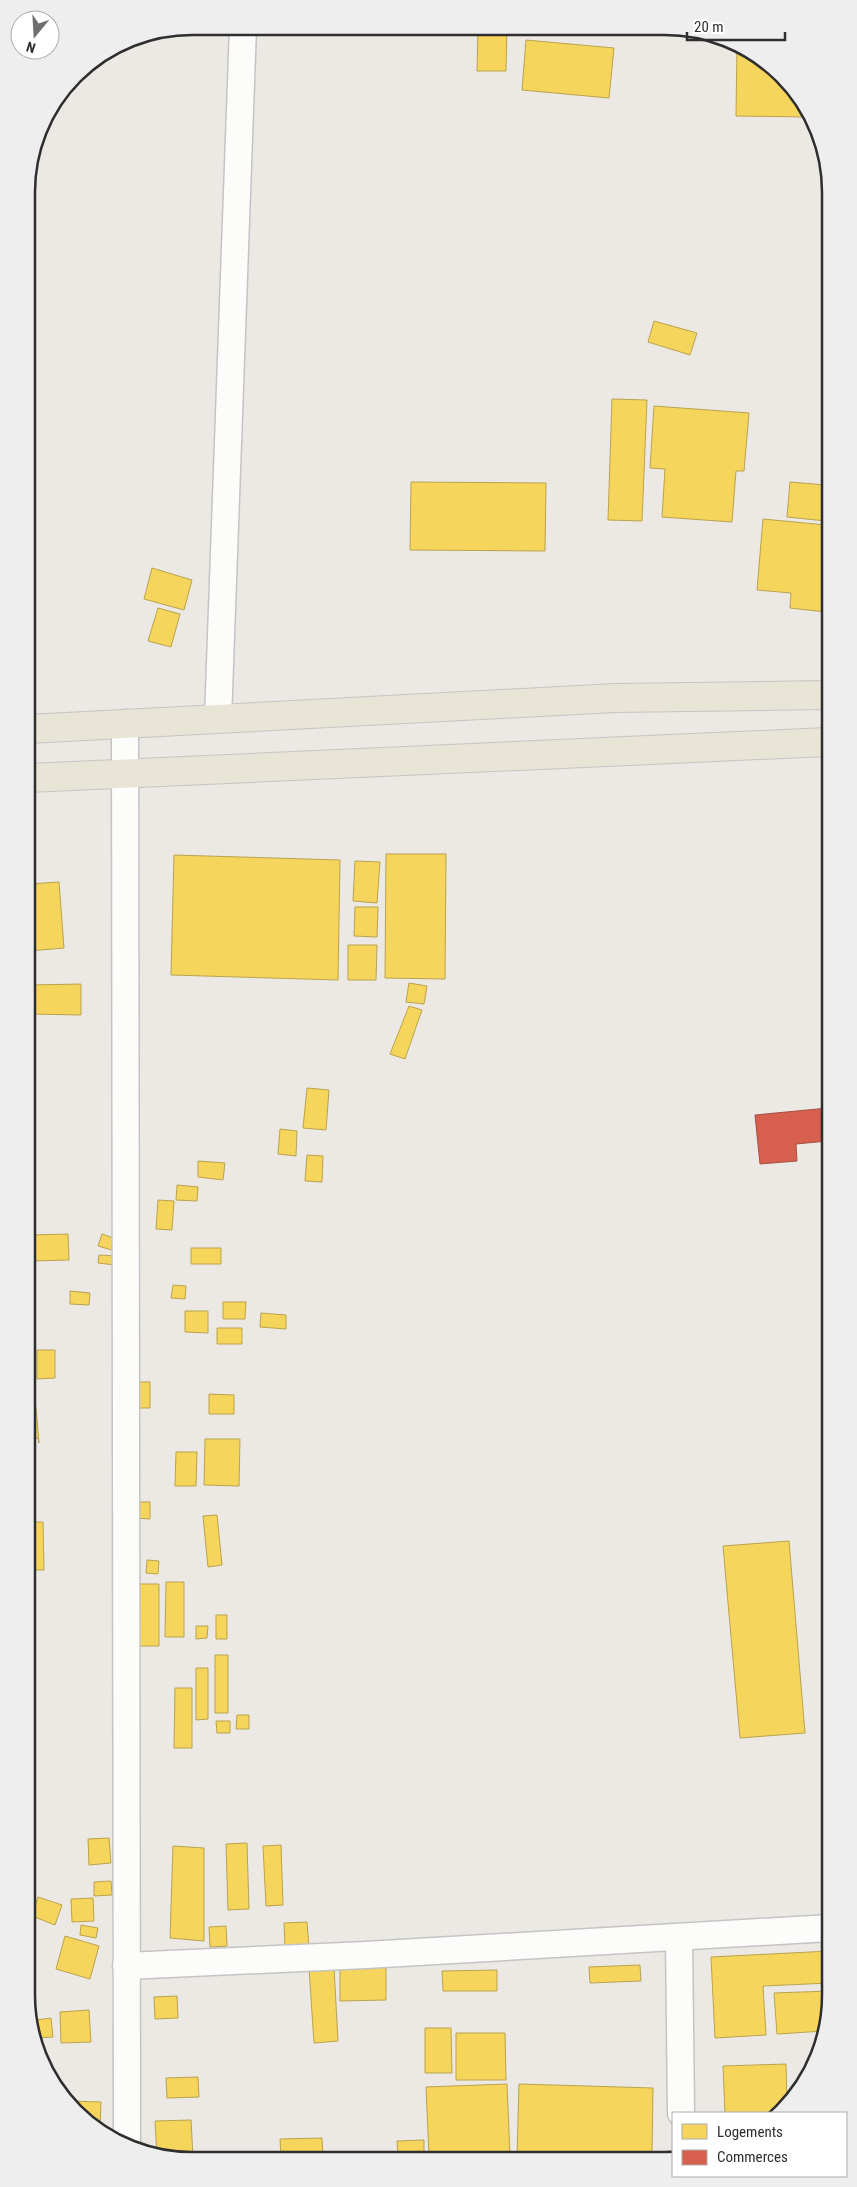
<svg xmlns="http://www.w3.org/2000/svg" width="857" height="2187" font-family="'Roboto Condensed',sans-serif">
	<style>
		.homes { fill: #f6d55c; stroke: #baa34e }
		.shops { fill: #d6604d; stroke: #a45144 }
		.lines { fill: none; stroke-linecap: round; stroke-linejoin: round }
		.minor-casing { stroke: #c5c4c5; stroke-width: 29 }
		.primary-casing { stroke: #c6c5c4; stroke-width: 30 }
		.minor { stroke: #fcfcfb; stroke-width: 26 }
		.primary { stroke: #e8e4d6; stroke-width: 28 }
		.rim { fill: none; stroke: #2e2e2e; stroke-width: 2.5 }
	</style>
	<rect width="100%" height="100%" fill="#ece8e4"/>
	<path class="homes" d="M478,28h29l-1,43h-29z
		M526,40l88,8 -5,50 -87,-8z
		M737,43l45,32 24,42 -70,-1z
		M654,321l43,12 -7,22 -42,-13z
		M612,399l35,1 -5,121 -34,-1z
		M654,406l95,7 -5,58h-8l-4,51 -70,-5 3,-48 -15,-1z
		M411,482l135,1 -1,68 -135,-1z
		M790,482l36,3v36l-39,-4z
		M763,519l63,6v87l-36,-4 1,-15 -34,-3z
		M152,568l40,12 -8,30 -40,-11z
		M158,608l22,6 -9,33 -23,-6z
		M386,854h60l-1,125 -60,-1z
		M174,855l166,5 -2,120 -167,-5z
		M355,861l25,1 -3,41 -24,-2z
		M59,882l5,66 -35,3v-67z
		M355,907h23l-1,30 -23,-1z
		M348,945h29l-1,35h-28z
		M409,983l18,3 -3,18 -18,-2z
		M81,984v31l-52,-1v-29z
		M409,1006l13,4 -17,49 -15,-5z
		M307,1088l22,2 -3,40 -23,-2z
		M280,1129l17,2 -1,25 -18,-2z
		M307,1155l16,1 -1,26 -17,-1z
		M198,1161l27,2 -2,17 -25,-3z
		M177,1185l21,2 -1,14 -21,-1z
		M158,1200l16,1 -2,29 -16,-1z
		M68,1234l1,26 -39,1v-26z
		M102,1234l17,6 -4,11 -17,-5z
		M191,1248h30v16h-30z
		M99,1255l17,1 -1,9 -17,-2z
		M173,1285l13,1 -1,13 -14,-1z
		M70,1291l20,2 -1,12 -19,-1z
		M223,1302h23l-1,17h-22z
		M185,1311h23v22l-23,-1z
		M261,1313l25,2v14l-26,-2z
		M217,1328h25v16h-25z
		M37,1350h18v28l-18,1z
		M133,1382h17v26h-18z
		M209,1394l25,1v19h-25z
		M30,1407h6l3,36 -1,-5 -8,1z
		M205,1439h35l-1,47 -35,-1z
		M176,1452h21l-1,34h-21z
		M135,1502h15v17l-15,-1z
		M217,1515l5,50 -14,2 -5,-51z
		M30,1522h13l1,48h-13z
		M789,1541l16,192 -65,5 -17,-192z
		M147,1560l12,1 -1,13 -12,-1z
		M166,1582h18v55h-19z
		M140,1584h19v62h-20z
		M216,1615h11v24h-11z
		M196,1626h12l-1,12 -11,1z
		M215,1655h13v58h-13z
		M196,1668h12v51l-12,1z
		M175,1688h17v60h-18z
		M237,1715h12v14h-13z
		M216,1721h14v12h-13z
		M109,1838l2,25 -22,2 -1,-26z
		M247,1843l2,66 -21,1 -2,-66z
		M281,1845l2,60 -17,1 -3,-60z
		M173,1846l31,2v93l-34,-3z
		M111,1881l1,14 -18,1v-14z
		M38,1897l24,8 -7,20 -23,-9z
		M93,1898l1,23 -22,1 -1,-23z
		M307,1922l2,25 -24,1 -1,-25z
		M81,1925l17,3 -2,10 -16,-3z
		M226,1926l1,20 -17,1 -1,-20z
		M65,1936l34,10 -9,33 -34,-10z
		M830,1951v32l-67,3 3,49 -51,3 -4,-81z
		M640,1965l1,16 -51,2 -1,-16z
		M334,1967l4,74 -24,2 -5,-75z
		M386,1967v33l-46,1v-33z
		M497,1970v21h-54l-1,-20z
		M830,1991v14l-6,26 -47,3 -3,-41z
		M177,1996l1,22 -23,1 -1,-22z
		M89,2010l2,32 -30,1 -1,-31z
		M51,2018l2,19 -16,1 -1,-18z
		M425,2028h26l1,45h-27z
		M456,2033h49l1,47h-50z
		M786,2064l1,40 -9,9h-53l-2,-47z
		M198,2077l1,20 -32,1 -1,-20z
		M507,2084l3,72h-81l-3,-69z
		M519,2084l134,4 -1,67 -135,1z
		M68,2101l33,1 -1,28 -25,-18z
		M191,2120l2,37 -36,-1 -2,-35z
		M322,2138l1,19h-42l-1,-18z
		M424,2140v16l-26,1 -1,-16z"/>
	<path class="shops" d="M828,1108v33l-32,3 1,17 -37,3 -5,-49z"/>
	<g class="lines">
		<defs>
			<path id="minor" d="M218,719l25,-692
				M125,723l2,1423
				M679,1937l2,176
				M126,1966l240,-11 464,-27"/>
			<path id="primary" d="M28,729l587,-31 212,-3
				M28,778l799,-36"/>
		</defs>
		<use href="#minor" class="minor-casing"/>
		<use href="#primary" class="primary-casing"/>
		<use href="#minor" class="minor"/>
		<use href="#primary" class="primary"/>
	</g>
	<path d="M0 0H857V2187H0ZM192 35H665A157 157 0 0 1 822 192V1995A157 157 0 0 1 665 2152H192A157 157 0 0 1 35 1995V192A157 157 0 0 1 192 35Z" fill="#eee" fill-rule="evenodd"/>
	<path class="rim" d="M192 35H665A157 157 0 0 1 822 192V1995A157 157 0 0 1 665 2152H192A157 157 0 0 1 35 1995V192A157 157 0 0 1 192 35Z"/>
	<rect x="672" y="2112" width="175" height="65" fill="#ffffff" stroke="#ababab"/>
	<rect x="682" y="2124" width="25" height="15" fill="#f6d55c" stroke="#ababab"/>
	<text x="717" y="2137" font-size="15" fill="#2e2e2e">Logements</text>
	<rect x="682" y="2150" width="25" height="15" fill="#d6604d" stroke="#ababab"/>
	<text x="717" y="2162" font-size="15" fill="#2e2e2e">Commerces</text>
	<g transform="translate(35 35) rotate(198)"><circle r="24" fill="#ffffff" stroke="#ababab"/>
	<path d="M0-4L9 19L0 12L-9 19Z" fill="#706f6e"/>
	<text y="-8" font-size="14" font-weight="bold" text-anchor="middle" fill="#2e2e2e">N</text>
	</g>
	<path d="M687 32v8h98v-8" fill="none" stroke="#2e2e2e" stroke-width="2.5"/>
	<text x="694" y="32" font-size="15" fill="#2e2e2e" stroke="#ffffff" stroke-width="4" paint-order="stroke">20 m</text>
</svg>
